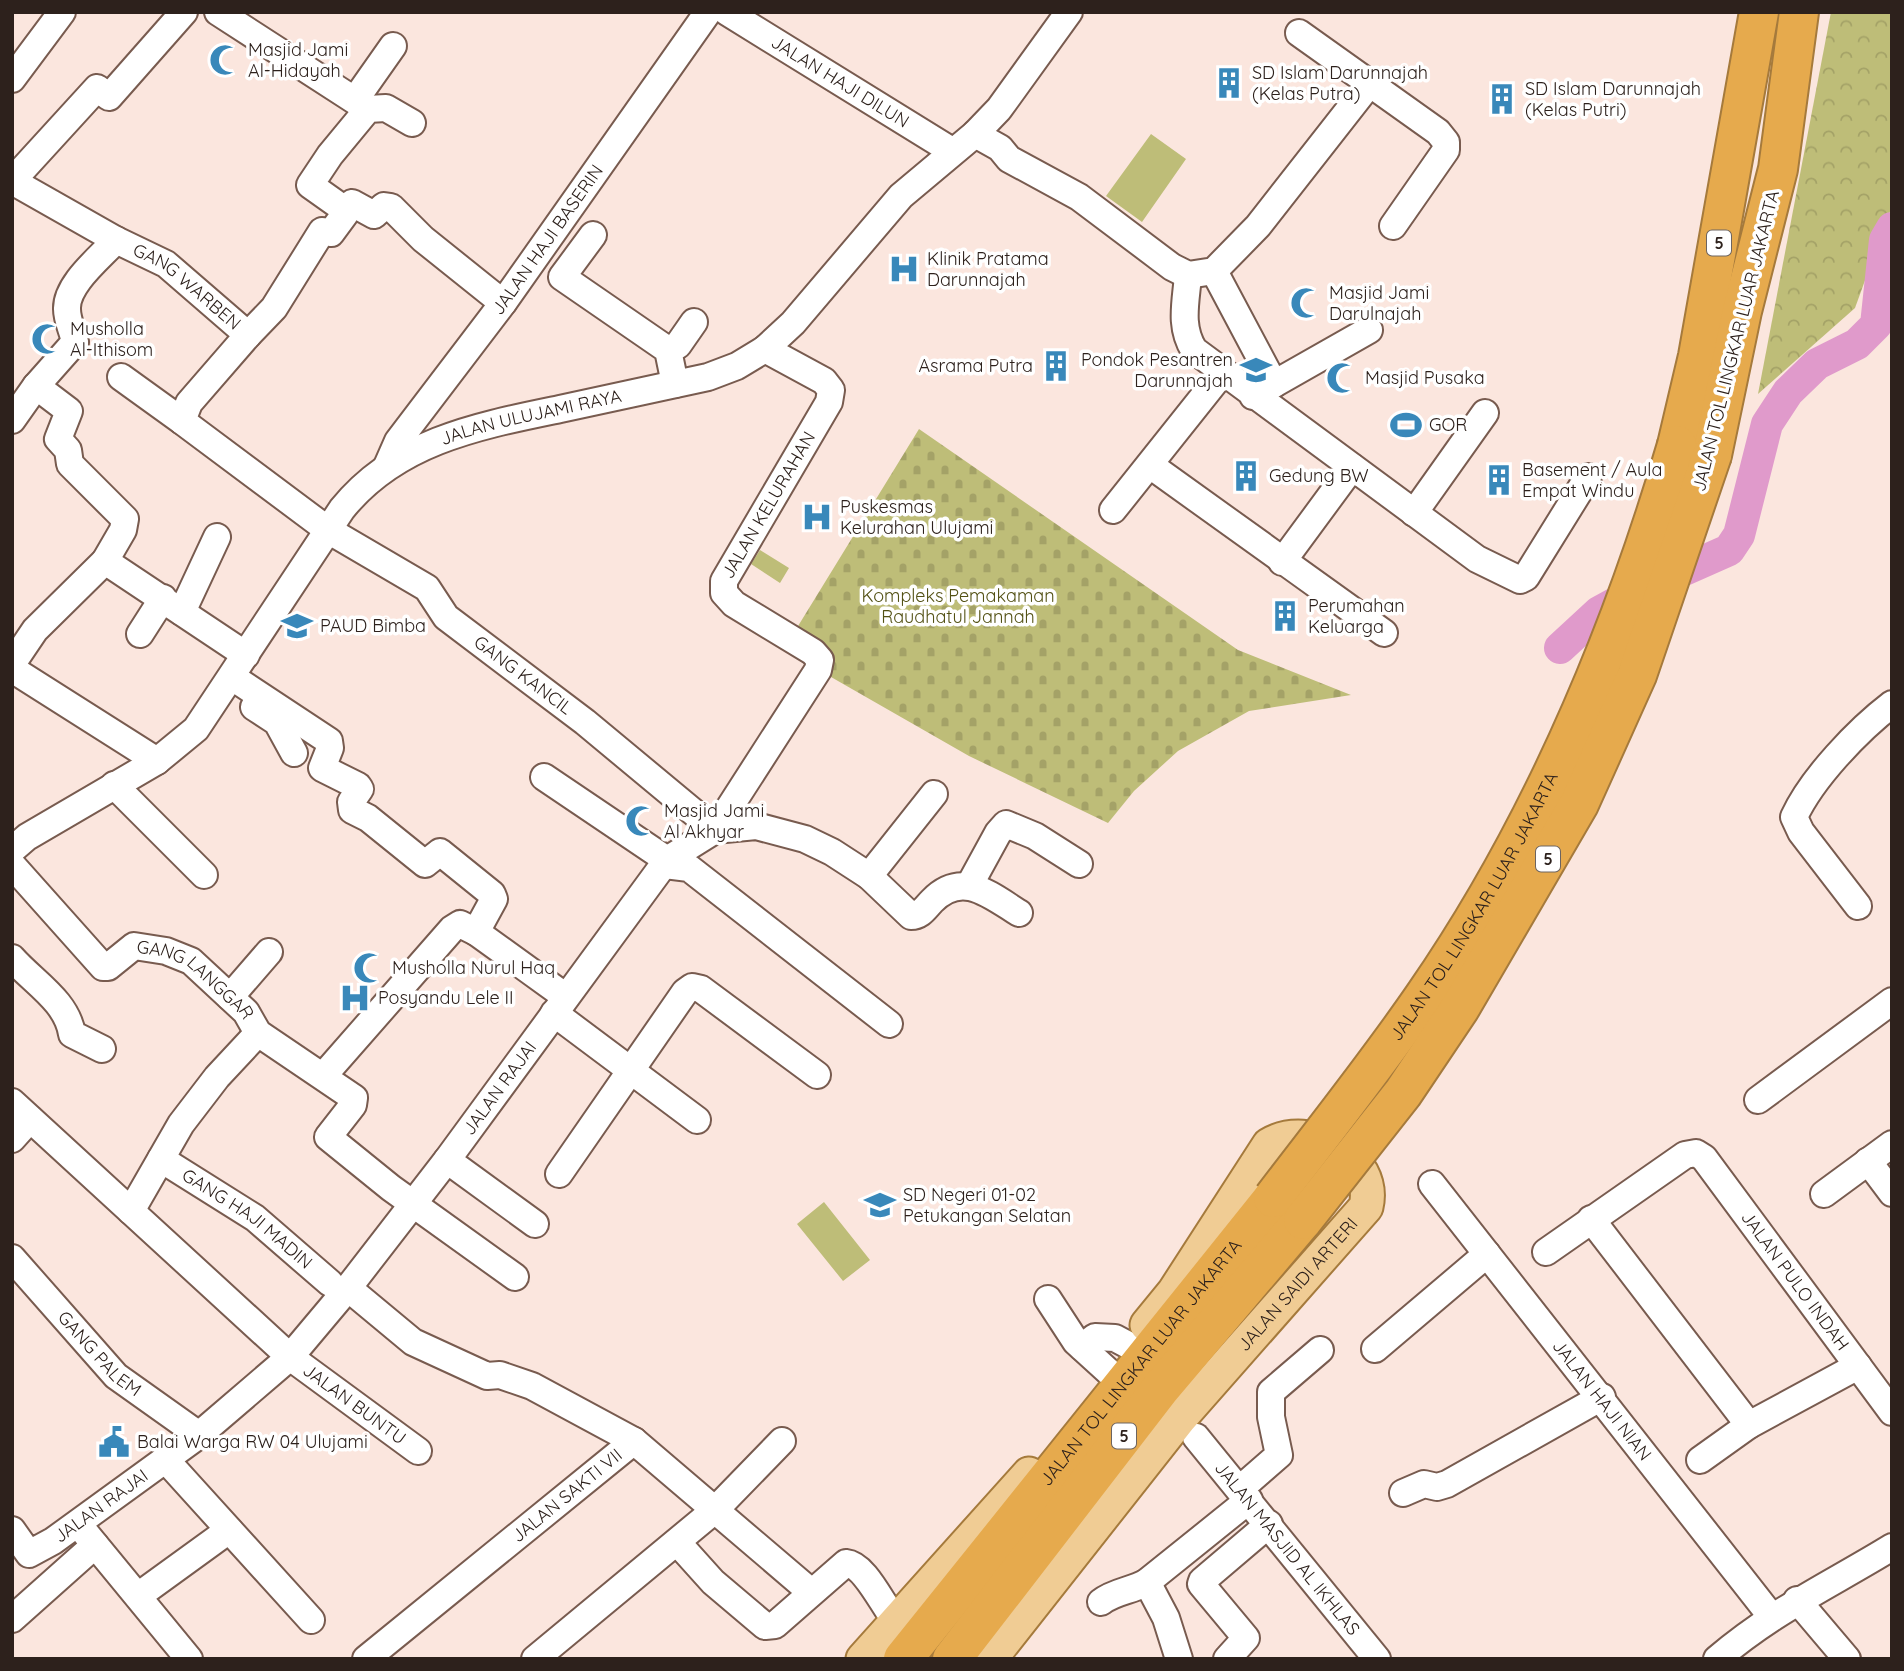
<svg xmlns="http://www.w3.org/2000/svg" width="1904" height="1671" font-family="Quicksand,sans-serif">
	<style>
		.forest { fill: url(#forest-crowns) }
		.cemetery { fill: url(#cemetery-stones) }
		.pitch { fill: #bebd78 }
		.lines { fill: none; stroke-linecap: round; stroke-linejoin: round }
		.river { stroke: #e09acb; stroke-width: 32 }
		.minor-casing { stroke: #785b4f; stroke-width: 30 }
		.major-casing { stroke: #a57a3c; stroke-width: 37 }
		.highway-casing { stroke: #a57a3c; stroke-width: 42 }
		.minor { stroke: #fff; stroke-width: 26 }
		.major { stroke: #f0cc94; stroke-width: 33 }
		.highway { stroke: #e6aa4d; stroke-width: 38 }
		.highway-bridge-casing { stroke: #a57a3c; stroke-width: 42; stroke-linecap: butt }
		.highway-bridge { stroke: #e6aa4d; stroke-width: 38 }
		.labels { text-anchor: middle; stroke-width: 7; stroke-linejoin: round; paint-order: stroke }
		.shield { fill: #fff; stroke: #6c6460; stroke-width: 2 }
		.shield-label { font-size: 16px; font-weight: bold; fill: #2d211c }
		.poi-label { font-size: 18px; fill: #2d211c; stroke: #fff; text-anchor: start }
		.street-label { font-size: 18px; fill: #2d211c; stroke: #fff }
		.park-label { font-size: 18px; fill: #535114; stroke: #fff }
	</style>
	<defs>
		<pattern id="forest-crowns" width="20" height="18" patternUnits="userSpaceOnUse" patternTransform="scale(1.75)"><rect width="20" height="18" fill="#bebd78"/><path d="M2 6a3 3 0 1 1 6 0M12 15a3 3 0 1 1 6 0" fill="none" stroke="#a4a267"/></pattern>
		<pattern id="cemetery-stones" width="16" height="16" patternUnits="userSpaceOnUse" patternTransform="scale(1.75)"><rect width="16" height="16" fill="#bebd78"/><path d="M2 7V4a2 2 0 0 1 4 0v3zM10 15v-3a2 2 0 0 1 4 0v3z" fill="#a4a267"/></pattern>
	</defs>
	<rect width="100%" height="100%" fill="#fbe6de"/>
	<path class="forest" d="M1831,12h61v194l-37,102 -97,86z"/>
	<path class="cemetery" d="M919,429l319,221 113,45 -102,16 -71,40 -44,40 -26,32 -139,-67 -138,-79 -4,-21 -32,-25z"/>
	<path class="pitch" d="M1151,134l35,25 -44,63 -36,-26z
		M760,550l29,18 -9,15 -29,-19z
		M824,1202l46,58 -27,21 -46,-57z"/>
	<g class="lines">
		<path class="river" d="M1560,648l39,-36 42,-23 88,-39 10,-15 28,-111 21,-32 29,-28 40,-20 19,-19 9,-85 7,-12"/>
		<defs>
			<g id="minor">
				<path d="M218,12l150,97"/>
				<path id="s1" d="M727,12l225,139"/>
				<path d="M1299,33l139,99 8,10v8l-53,76"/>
				<path d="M12,79l50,-67"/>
				<path d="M355,100l38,-54"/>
				<path d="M975,134l25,14 9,11 70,38 93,70 16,8 26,-4 44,-45 112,-143"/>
				<path id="s2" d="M12,181l104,59 50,24 82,71 -59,68 -7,18 146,109 99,58 19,29 139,105 130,108"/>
				<path d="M12,181l85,-93 12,9 75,-85"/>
				<path d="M344,210l8,-7 22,12 10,-9 7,1 32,32 80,64"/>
				<path d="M593,235l-31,42 106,73 7,34"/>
				<path d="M1214,271l60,113"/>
				<path d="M1188,275c-2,27 -9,51 6,75l283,209 43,21 6,-3 62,-100"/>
				<path d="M248,335l26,-27 48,-77 9,2 14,-19 -4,-7 -31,-22 20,-30 38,-46 18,-1 26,15"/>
				<path d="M668,350l10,-5 16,-23"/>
				<path d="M121,377l61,44"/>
				<path d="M36,386l39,-44c-2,-11 -8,-21 -8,-33 -1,-25 34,-52 49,-69"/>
				<path d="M1253,396l116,-66"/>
				<path d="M12,420l24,-34 33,25 -11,28 10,11 2,14 55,55 -2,11 -18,31"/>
				<path d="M1150,465l234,168"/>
				<path id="s3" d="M387,466l11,-25 105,-138 205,-291"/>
				<path d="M1113,510l110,-138"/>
				<path d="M1414,513l71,-100"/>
				<path d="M1282,562l70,-95"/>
				<path d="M182,612l35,-75"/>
				<path d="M140,634l23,-36"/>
				<path d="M12,664l23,-34 70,-69 141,94"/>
				<path d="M12,669l145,92"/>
				<path d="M232,677l97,64 1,7 -8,20 36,18 2,3 -9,13 1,8 16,8 57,46 15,-12 52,42 2,5 -18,33"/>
				<path d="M254,707l23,15 17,31"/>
				<path d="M544,777l123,83"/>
				<path d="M114,785l90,90"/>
				<path d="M715,830l41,-4 49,13 27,13 37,24 42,40c10,0 14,-8 21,-15 30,-31 58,-6 87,12"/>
				<path id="s4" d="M12,850l15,-13 130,-76 39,-32 146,-220c55,-68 136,-83 218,-100 49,-11 99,-21 148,-32l29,-11 28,-17 28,-26 108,-127 74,-62 24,-25 70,-97"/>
				<path id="s5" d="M12,865l91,102h5l26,-21 32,5 25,10 55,51 12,21 96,65 -1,7 -25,32 63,51 124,89"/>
				<path d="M665,865l24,3 200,156"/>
				<path d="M869,876l65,-82"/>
				<path d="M969,886l29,-53 8,-9 29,12 44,28"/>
				<path d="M1858,906l-57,-74 -7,-15c18,-39 64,-87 98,-113"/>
				<path d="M12,958c21,24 55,43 60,76l30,15"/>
				<path d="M230,997l39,-45"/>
				<path d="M554,1013l143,107"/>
				<path d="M324,1075l128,-146 8,-5 16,8 90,65"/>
				<path d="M1758,1100l134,-99"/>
				<path id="s6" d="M12,1102l278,255 128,94"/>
				<path d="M12,1139l18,-20"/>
				<path id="s7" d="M161,1159l94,59 75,65"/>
				<path d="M447,1160l88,64"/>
				<path d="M1868,1161l24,32"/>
				<path d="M559,1174l126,-182 7,-5 9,2 116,86"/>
				<path id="s8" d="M1432,1184l339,432"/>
				<path d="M1824,1194l68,-50"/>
				<path d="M131,1211l50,-87 36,-47 41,-44"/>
				<path d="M1591,1219l158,206 109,-59"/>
				<path id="s9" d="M1546,1252l139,-97 11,-2 8,5 188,254"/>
				<path id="s10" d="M12,1258l104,118 83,59"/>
				<path d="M348,1288l65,54 74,34 13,-1 32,11 102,55 177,151"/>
				<path d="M1048,1299l28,43 33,30"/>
				<path d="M1082,1347l13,-10 20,1 15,8"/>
				<path d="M1375,1349l112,-95"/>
				<path id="s11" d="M1196,1437l181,222"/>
				<path d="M165,1459l146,161"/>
				<path d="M1700,1460l49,-35"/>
				<path d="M1240,1489l39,-34 -8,-38v-25l49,-42"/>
				<path d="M1403,1493l21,-9 13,3 10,-3 155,-87"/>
				<path d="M78,1524l111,135"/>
				<path id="s12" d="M12,1530l17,24 24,-13 146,-106 91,-78 58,-69 99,-128 220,-300 48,-30 103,-160 2,-10 -7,-8 -79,-48 -10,-11v-12l105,-179 2,-12 -7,-9 -59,-32"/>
				<path d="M677,1542l36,40 52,44 10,-1 71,-62c20,2 37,44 51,59"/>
				<path d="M1147,1582l19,36 13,41"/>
				<path d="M138,1596l91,-66"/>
				<path d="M1797,1600l50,59"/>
				<path d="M1101,1602c14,-11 31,-11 46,-20l102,-82"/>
				<path d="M12,1619l83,-74"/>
				<path id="s13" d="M366,1659l268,-218"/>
				<path d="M535,1659l181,-150 66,-68"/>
				<path d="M1227,1659l19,-21 -45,-54 1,-3 67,-57"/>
				<path d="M1717,1659c56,-48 113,-74 175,-112"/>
			</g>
			<g id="major">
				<path d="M863,1659l166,-185"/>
				<path id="s14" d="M990,1659l190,-241 186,-211c12,-50 -57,-87 -97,-62l-95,147 -27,33"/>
			</g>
			<g id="highway">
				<path d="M1677,445l21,-89 61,-344"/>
				<path d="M1712,455l30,-144 36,-142 21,-157"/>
				<path id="s15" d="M903,1659l370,-461"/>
				<path d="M952,1659l209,-271 142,-168"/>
			</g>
		</defs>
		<use href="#minor" class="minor-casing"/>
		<use href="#major" class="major-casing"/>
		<use href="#highway" class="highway-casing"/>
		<use href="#minor" class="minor"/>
		<use href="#major" class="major"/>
		<use href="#highway" class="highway"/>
		<defs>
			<g id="highway-bridge">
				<path id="s16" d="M1273,1198c51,-67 104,-133 152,-203 116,-168 195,-356 252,-550"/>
				<path d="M1303,1220l100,-127 57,-85 119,-204 58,-129 75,-220"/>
			</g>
		</defs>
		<use href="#highway-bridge" class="highway-bridge-casing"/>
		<use href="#highway-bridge" class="highway-bridge"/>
	</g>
	<defs>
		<symbol id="mosque-bare" viewBox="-9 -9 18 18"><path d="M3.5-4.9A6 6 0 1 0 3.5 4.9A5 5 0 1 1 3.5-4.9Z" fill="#3988ba" stroke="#fff" stroke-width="2.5" paint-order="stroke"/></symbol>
		<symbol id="building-bare" viewBox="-9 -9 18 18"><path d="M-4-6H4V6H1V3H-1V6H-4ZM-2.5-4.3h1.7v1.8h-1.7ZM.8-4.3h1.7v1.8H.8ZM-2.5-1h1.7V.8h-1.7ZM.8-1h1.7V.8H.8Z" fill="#3988ba" stroke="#fff" stroke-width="2.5" paint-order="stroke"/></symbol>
		<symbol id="hospital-bare" viewBox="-9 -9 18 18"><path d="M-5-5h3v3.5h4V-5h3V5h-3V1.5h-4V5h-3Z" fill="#3988ba" stroke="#fff" stroke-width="2.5" paint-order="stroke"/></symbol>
		<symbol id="school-bare" viewBox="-9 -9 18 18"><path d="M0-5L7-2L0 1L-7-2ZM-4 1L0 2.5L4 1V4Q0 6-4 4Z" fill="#3988ba" stroke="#fff" stroke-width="2.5" paint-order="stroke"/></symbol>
		<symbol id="stadium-bare" viewBox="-9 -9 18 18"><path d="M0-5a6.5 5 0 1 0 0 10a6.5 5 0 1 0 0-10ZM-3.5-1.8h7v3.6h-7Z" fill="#3988ba" stroke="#fff" stroke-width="2.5" paint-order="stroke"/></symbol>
		<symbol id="civic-bare" viewBox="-9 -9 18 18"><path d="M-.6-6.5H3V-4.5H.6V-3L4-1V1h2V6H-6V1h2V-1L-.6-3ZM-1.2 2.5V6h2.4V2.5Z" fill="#3988ba" stroke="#fff" stroke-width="2.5" paint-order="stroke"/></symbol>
	</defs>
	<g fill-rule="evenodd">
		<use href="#mosque-bare" x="203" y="38" width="44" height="44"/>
		<use href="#building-bare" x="1207" y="61" width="44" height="44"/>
		<use href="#building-bare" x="1480" y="77" width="44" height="44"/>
		<use href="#hospital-bare" x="882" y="247" width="44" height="44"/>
		<use href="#mosque-bare" x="1284" y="281" width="44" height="44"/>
		<use href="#mosque-bare" x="25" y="317" width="44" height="44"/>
		<use href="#building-bare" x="1034" y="344" width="44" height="44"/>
		<use href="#school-bare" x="1234" y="348" width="44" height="44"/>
		<use href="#mosque-bare" x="1320" y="356" width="44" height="44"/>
		<use href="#stadium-bare" x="1384" y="403" width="44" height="44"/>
		<use href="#building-bare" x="1224" y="454" width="44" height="44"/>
		<use href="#building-bare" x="1477" y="458" width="44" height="44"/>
		<use href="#hospital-bare" x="795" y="495" width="44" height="44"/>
		<use href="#building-bare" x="1263" y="594" width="44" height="44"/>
		<use href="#school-bare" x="275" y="604" width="44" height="44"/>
		<use href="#mosque-bare" x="619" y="799" width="44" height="44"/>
		<use href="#mosque-bare" x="347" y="946" width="44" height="44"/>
		<use href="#hospital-bare" x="333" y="976" width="44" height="44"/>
		<use href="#school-bare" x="858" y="1183" width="44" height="44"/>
		<use href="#civic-bare" x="92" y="1420" width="44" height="44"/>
	</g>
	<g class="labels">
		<g class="shield">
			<rect x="1707" y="230.5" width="24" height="25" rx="5"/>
			<rect x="1536" y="846.5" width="24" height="25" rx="5"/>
			<rect x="1112" y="1423.5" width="24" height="25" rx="5"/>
		</g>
		<g class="shield-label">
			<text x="1719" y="249">5</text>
			<text x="1548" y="865">5</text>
			<text x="1124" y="1442">5</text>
		</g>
		<g class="poi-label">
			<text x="248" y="56">Masjid Jami<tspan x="248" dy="21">Al-Hidayah</tspan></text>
			<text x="1252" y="79">SD Islam Darunnajah<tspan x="1252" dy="21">(Kelas Putra)</tspan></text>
			<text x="1525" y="95">SD Islam Darunnajah<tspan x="1525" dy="21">(Kelas Putri)</tspan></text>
			<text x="927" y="265">Klinik Pratama<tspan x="927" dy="21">Darunnajah</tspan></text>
			<text x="1329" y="299">Masjid Jami<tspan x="1329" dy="21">Darulnajah</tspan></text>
			<text x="70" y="335">Musholla<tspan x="70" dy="21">Al-Ithisom</tspan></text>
			<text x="1233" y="366" text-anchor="end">Pondok Pesantren<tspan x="1233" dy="21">Darunnajah</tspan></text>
			<text x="1033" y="372" text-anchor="end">Asrama Putra</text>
			<text x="1365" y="384">Masjid Pusaka</text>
			<text x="1429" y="431">GOR</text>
			<text x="1522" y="476">Basement / Aula<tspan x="1522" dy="21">Empat Windu</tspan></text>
			<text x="1269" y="482">Gedung BW</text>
			<text x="840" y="513">Puskesmas<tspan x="840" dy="21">Kelurahan Ulujami</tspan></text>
			<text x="1308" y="612">Perumahan<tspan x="1308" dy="21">Keluarga</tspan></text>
			<text x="320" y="632">PAUD Bimba</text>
			<text x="664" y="817">Masjid Jami<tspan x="664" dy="21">Al Akhyar</tspan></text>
			<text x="392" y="974">Musholla Nurul Haq</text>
			<text x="378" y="1004">Posyandu Lele II</text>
			<text x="903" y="1201">SD Negeri 01-02<tspan x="903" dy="21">Petukangan Selatan</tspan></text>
			<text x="137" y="1448">Balai Warga RW 04 Ulujami</text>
		</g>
		<g class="street-label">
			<text dy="6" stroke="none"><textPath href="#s1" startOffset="133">JALAN HAJI DILUN</textPath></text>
			<text dy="6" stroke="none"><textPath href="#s3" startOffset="278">JALAN HAJI BASERIN</textPath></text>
			<text dy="6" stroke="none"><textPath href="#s2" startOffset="205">GANG WARBEN</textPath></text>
			<text transform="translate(1736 341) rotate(-76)" y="6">JALAN TOL LINGKAR LUAR JAKARTA</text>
			<text dy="6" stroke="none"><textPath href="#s4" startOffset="700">JALAN ULUJAMI RAYA</textPath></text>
			<text dy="6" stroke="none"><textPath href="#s12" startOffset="1456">JALAN KELURAHAN</textPath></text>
			<text dy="6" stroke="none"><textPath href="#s2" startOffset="821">GANG KANCIL</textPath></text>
			<text dy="6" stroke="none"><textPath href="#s16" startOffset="355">JALAN TOL LINGKAR LUAR JAKARTA</textPath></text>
			<text dy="6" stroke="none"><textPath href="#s5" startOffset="247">GANG LANGGAR</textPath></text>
			<text dy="6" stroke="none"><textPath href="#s12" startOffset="698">JALAN RAJAI</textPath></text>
			<text dy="6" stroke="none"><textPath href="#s7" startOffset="105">GANG HAJI MADIN</textPath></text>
			<text dy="6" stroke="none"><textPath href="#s9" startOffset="343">JALAN PULO INDAH</textPath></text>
			<text dy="6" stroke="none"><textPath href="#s14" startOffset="485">JALAN SAIDI ARTERI</textPath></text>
			<text dy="6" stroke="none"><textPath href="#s10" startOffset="130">GANG PALEM</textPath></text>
			<text dy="6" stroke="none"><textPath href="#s15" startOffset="380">JALAN TOL LINGKAR LUAR JAKARTA</textPath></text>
			<text dy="6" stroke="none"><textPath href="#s8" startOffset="275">JALAN HAJI NIAN</textPath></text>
			<text dy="6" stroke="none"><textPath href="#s6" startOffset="457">JALAN BUNTU</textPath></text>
			<text dy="6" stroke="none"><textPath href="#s13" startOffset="259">JALAN SAKTI VII</textPath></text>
			<text dy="6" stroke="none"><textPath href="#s12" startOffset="116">JALAN RAJAI</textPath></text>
			<text dy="6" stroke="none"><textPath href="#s11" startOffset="144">JALAN MASJID AL IKHLAS</textPath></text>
		</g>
		<g class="park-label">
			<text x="958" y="602">Kompleks Pemakaman<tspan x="958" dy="21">Raudhatul Jannah</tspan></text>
		</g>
	</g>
	<rect width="1904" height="1671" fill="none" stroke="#2d211c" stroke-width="28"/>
</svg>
